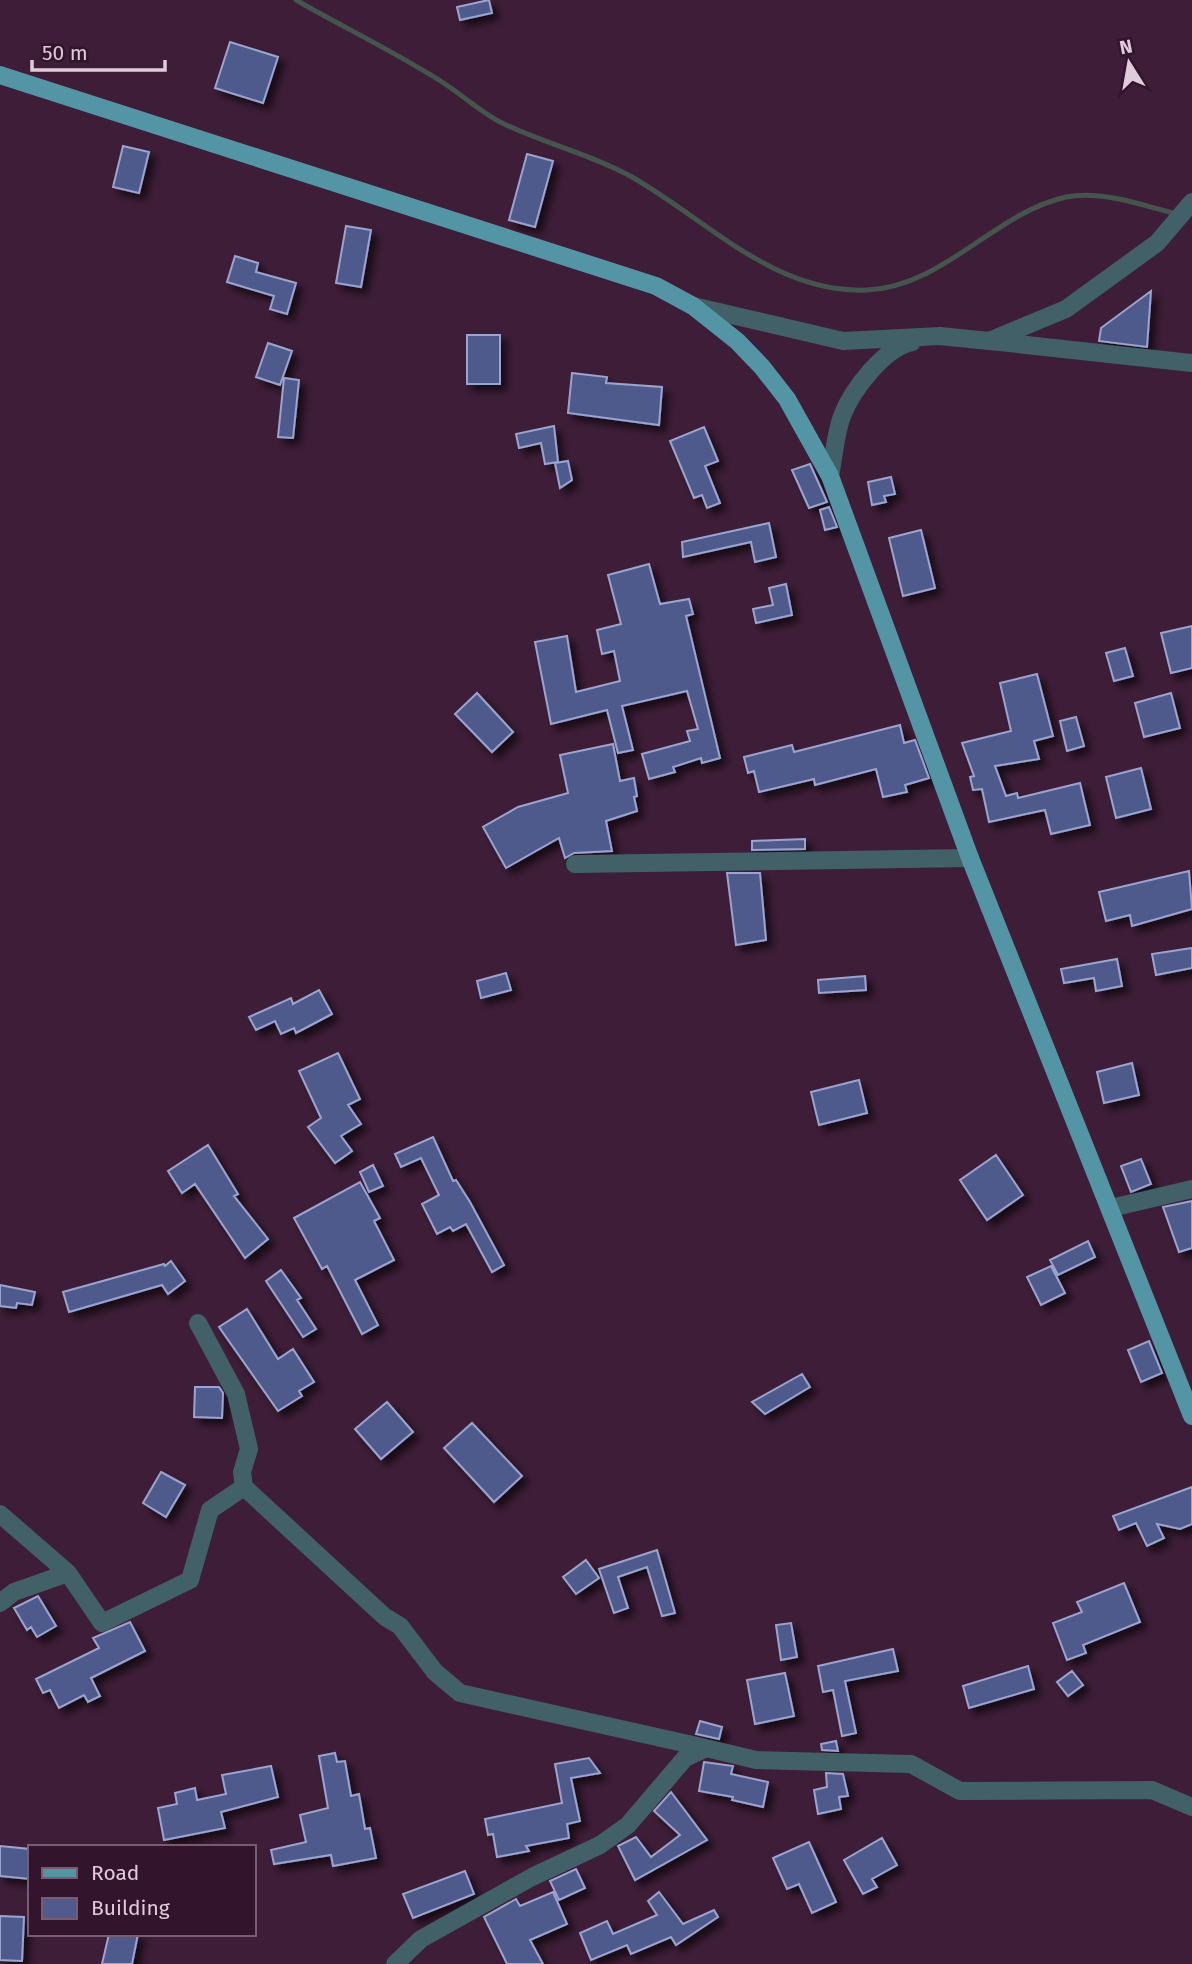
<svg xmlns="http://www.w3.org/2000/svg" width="1192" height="1964" font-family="'Fira Sans',sans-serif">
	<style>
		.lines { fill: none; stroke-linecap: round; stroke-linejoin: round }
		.stream { stroke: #45554d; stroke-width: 5 }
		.building { fill: #505a8c; stroke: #9ba4cf; stroke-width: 2; filter: url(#shadow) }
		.minor { stroke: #426068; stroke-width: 18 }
		.major { stroke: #5495a5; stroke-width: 18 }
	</style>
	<defs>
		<filter id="shadow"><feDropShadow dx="6" dy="6" stdDeviation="3.5" flood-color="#0009"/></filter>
	</defs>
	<rect width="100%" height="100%" fill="#3d1d37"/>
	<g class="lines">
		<path class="stream" d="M296,0c47,27 97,51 143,80 21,13 39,30 61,42 42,21 91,32 132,55 74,42 142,117 235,113 78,-4 127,-77 199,-93 34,-7 77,8 110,17"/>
	</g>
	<path class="building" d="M489,0l3,13 -32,7 -3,-13z
		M230,42l48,15 -15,46 -48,-15z
		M123,146l26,6 -10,41 -26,-6z
		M527,154l26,7 -18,66 -26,-7z
		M346,226l25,4 -10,57 -25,-4z
		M235,256l23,7 -2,9 40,11 -9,31 -17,-5 4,-13 -47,-14z
		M1151,291l-4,56 -48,-6 2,-13z
		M467,335h33v49h-33z
		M268,343l24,8 -12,34 -24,-8z
		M572,373l35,4 -1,6 56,4 -3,38 -91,-12z
		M284,378l15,2 -6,58 -15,-1z
		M554,426l4,36 -13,2 -4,-21 -22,5 -3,-14z
		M704,427l14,34 -13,5 15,37 -13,5 -5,-13 -8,3 -24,-57z
		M568,461l4,19 -12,8 -5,-25z
		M810,464l17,38 -18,6 -17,-38z
		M891,477l4,17 -11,2 2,6 -14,3 -4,-23z
		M829,507l8,20 -12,3 -5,-20z
		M769,523l7,34 -21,5 -4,-20 -68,15 -1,-15z
		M921,530l14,58 -32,8 -14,-58z
		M649,564l11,40 29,-5 4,15 -7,2 34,142 -18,5 -1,-5 -28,9 2,5 -26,7 -7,-25 48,-13 -3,-10 11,-2 -11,-38 -65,15 11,44 -15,3 -11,-43 -56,14 -16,-82 32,-6 9,56 44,-11 -6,-30 -12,3 -5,-24 24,-6 -13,-49z
		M786,584l6,31 -36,8 -3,-14 20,-4 -4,-17z
		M1192,626v42l-21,5 -10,-40z
		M1125,648l8,28 -19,5 -8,-28z
		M1037,674l16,62 -19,5 5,18 -44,7 11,30 11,-3 1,5 62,-15 10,42 -39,9 -6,-24 -56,12 -7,-33 -9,1 -3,-13 4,-1 -12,-33 49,-12 -11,-48z
		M477,693l36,39 -21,20 -37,-38z
		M1171,693l9,35 -36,9 -9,-34z
		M1076,717l8,29 -17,5 -7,-30z
		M900,725l4,18 11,-3 14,38 -24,7 2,7 -24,5 -7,-28 -61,16 -1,-6 -55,13 -5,-21 -6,2 -4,-16 48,-12 2,7z
		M613,744l7,37 14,-3 3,18 -3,1 3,14 -31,10 6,30 -38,2 -9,5 -6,-20 -53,30 -23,-41 35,-20 50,-14 -8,-38z
		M1141,768l10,41 -35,9 -10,-41z
		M805,839v10l-53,1v-9z
		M1189,871l3,38 -60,17 -2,-11 -24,6 -7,-29z
		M727,873h33l6,67 -30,5z
		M1192,948v20l-36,7 -4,-21z
		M1117,959l5,27 -26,5 -2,-13 -30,5 -3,-14z
		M506,973l5,17 -30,8 -4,-17z
		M865,976l1,14 -47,3 -1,-13z
		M319,990l13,24 -36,19 -2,-5 -13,6 -6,-13 -19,9 -7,-13 42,-19 2,6z
		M338,1053l22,46 -12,6 13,19 -20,12 11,15 -17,12 -27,-36 13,-9 -22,-47z
		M1132,1063l7,32 -35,8 -7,-31z
		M859,1080l8,33 -48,12 -8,-33z
		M433,1137l20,44 3,-1 14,22 34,63 -12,7 -26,-48 -13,7 -3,-4 -13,7 -15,-30 17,-9 -18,-37 -20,9 -6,-13z
		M208,1145l30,49 -4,2 34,43 -23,19 -50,-74 -13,9 -14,-22z
		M996,1155l27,40 -36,25 -27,-40z
		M1141,1159l10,25 -20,8 -10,-26z
		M373,1165l10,21 -14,6 -9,-20z
		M360,1182l20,36 -6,3 20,39 -39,20 23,45 -16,9 -35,-68 -5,3 -28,-51z
		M1192,1201v47l-13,4 -16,-45z
		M1088,1241l7,16 -37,18 -8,-15z
		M171,1261l14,20 -17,13 -6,-9 -93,27 -6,-20 101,-28 1,2z
		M1051,1266l14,27 -24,12 -14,-28z
		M281,1270l20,28 -4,2 19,29 -13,8 -37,-56z
		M0,1285l35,7 -3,13 -15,-2 -1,5 -16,-2z
		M247,1309l31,50 15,-10 21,33 -15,9 3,5 -24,15 -59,-84z
		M1149,1341l13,32 -21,9 -13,-32z
		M802,1374l8,13 -45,27 -13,-12z
		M195,1387h24l4,6 -1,25 -28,-1z
		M387,1402l26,30 -32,27 -26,-30z
		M472,1423l50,53 -28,26 -50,-54z
		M161,1472l24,13 -19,32 -23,-14z
		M1192,1487v37l-12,5 -23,-5 7,14 -17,8 -11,-23 -17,7 -6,-14z
		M657,1550l18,63 -13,3 -15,-49 -29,10 10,31 -14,5 -15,-44z
		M586,1560l13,18 -23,16 -13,-17z
		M1124,1583l16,39 -57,23 3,8 -19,7 -14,-37 29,-11 -5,-10z
		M38,1596l18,30 -19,11 -6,-10 -4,3 -13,-22z
		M130,1622l15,29 -54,27 9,18 -12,6 -4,-7 -25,13 -9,-18 -7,3 -7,-14 63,-31 -6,-10z
		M791,1623l6,34 -16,3 -5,-35z
		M893,1649l5,22 -53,10 11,52 -14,3 -9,-46 -10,2 -5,-26z
		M1028,1666l6,23 -65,19 -6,-22z
		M1072,1671l11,14 -15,11 -11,-14z
		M785,1673l9,43 -39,8 -8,-44z
		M700,1721l22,6 -3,12 -23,-5z
		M836,1741l2,10 -16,-1 -1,-6z
		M335,1753l2,9 8,-1 6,35 8,-2 5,29 1,6 5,-1 6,30 -43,8 -2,-11 -57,9 -3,-14 35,-8 -6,-27 28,-7 -9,-52z
		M589,1758l11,15 -29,5 9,43 -13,3 2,14 -43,8 3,5 -32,6 -4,-23 -5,1 -3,-16 77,-16 -7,-39z
		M704,1762l29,4 -2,8 37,8 -5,25 -31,-7 1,-3 -34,-6z
		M271,1766l7,31 -57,15 4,16 -61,12 -6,-32 19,-4 -2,-11 20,-5 2,12 29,-6 -4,-19z
		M826,1773l17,1 5,22 -9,1 2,12 -23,5 -4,-24 13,-3z
		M671,1792l36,48 -72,40 -17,-34 18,-9 15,20 29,-22 -26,-24z
		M882,1838l15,27 -25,14 5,8 -14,7 -19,-34z
		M809,1842l27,60 -24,11 -13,-29 -12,5 -14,-31z
		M0,1846l30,3v30l-30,-3z
		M576,1869l9,19 -26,12 -9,-19z
		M465,1871l9,23 -61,24 -10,-24z
		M553,1892l14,32 -37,16 13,24h-36l-23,-47 32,-18 4,7z
		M659,1892l24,32 31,-14 4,7 -42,28 -5,-8 -40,17 -4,-9 -36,15 -11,-27 27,-12 6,13 44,-19 -9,-14z
		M0,1916l24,1 -2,44 -22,-1z
		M109,1934h29l-6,30h-30z"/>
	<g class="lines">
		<path class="minor" d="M693,306l150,35 97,-5 49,5 77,-32 91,-66 35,-41
			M990,341l202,22
			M830,476c4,-19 5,-41 12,-60 10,-26 42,-68 70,-74
			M575,864l395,-6
			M1111,1208l81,-19
			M198,1323l38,71 13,55 -7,23 2,15 141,130 15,9 35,46 25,21 246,55
			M0,1514l68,59 34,50 88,-43 20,-70 34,-23
			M0,1603l14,-11 54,-19
			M395,1964l26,-25 111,-62 68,-32 28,-20 57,-67 21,-10 50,12 155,4 49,27 192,-1 40,17"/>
		<path class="major" d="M0,75l656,211 37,20 44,35 25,26 25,32 43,77 140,382 222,558"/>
	</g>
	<rect x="28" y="1845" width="228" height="91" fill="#32142c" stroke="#785d72" stroke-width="2"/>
	<rect x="42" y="1868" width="35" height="10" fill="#5495a5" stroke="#785d72" stroke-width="2"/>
	<text x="91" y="1880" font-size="21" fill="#e0cbdb">Road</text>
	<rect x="42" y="1898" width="35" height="21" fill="#505a8c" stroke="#785d72" stroke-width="2"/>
	<text x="91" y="1915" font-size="21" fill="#e0cbdb">Building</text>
	<g transform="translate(1129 63) rotate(349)" stroke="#32142c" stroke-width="5" paint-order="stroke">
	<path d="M0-5L12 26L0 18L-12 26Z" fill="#e0cbdb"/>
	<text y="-10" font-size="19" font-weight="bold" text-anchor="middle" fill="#e0cbdb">N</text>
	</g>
	<path d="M32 60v10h133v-10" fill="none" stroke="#e0cbdb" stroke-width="3.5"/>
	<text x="42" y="60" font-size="21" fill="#e0cbdb" stroke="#32142c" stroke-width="5" paint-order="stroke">50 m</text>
</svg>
